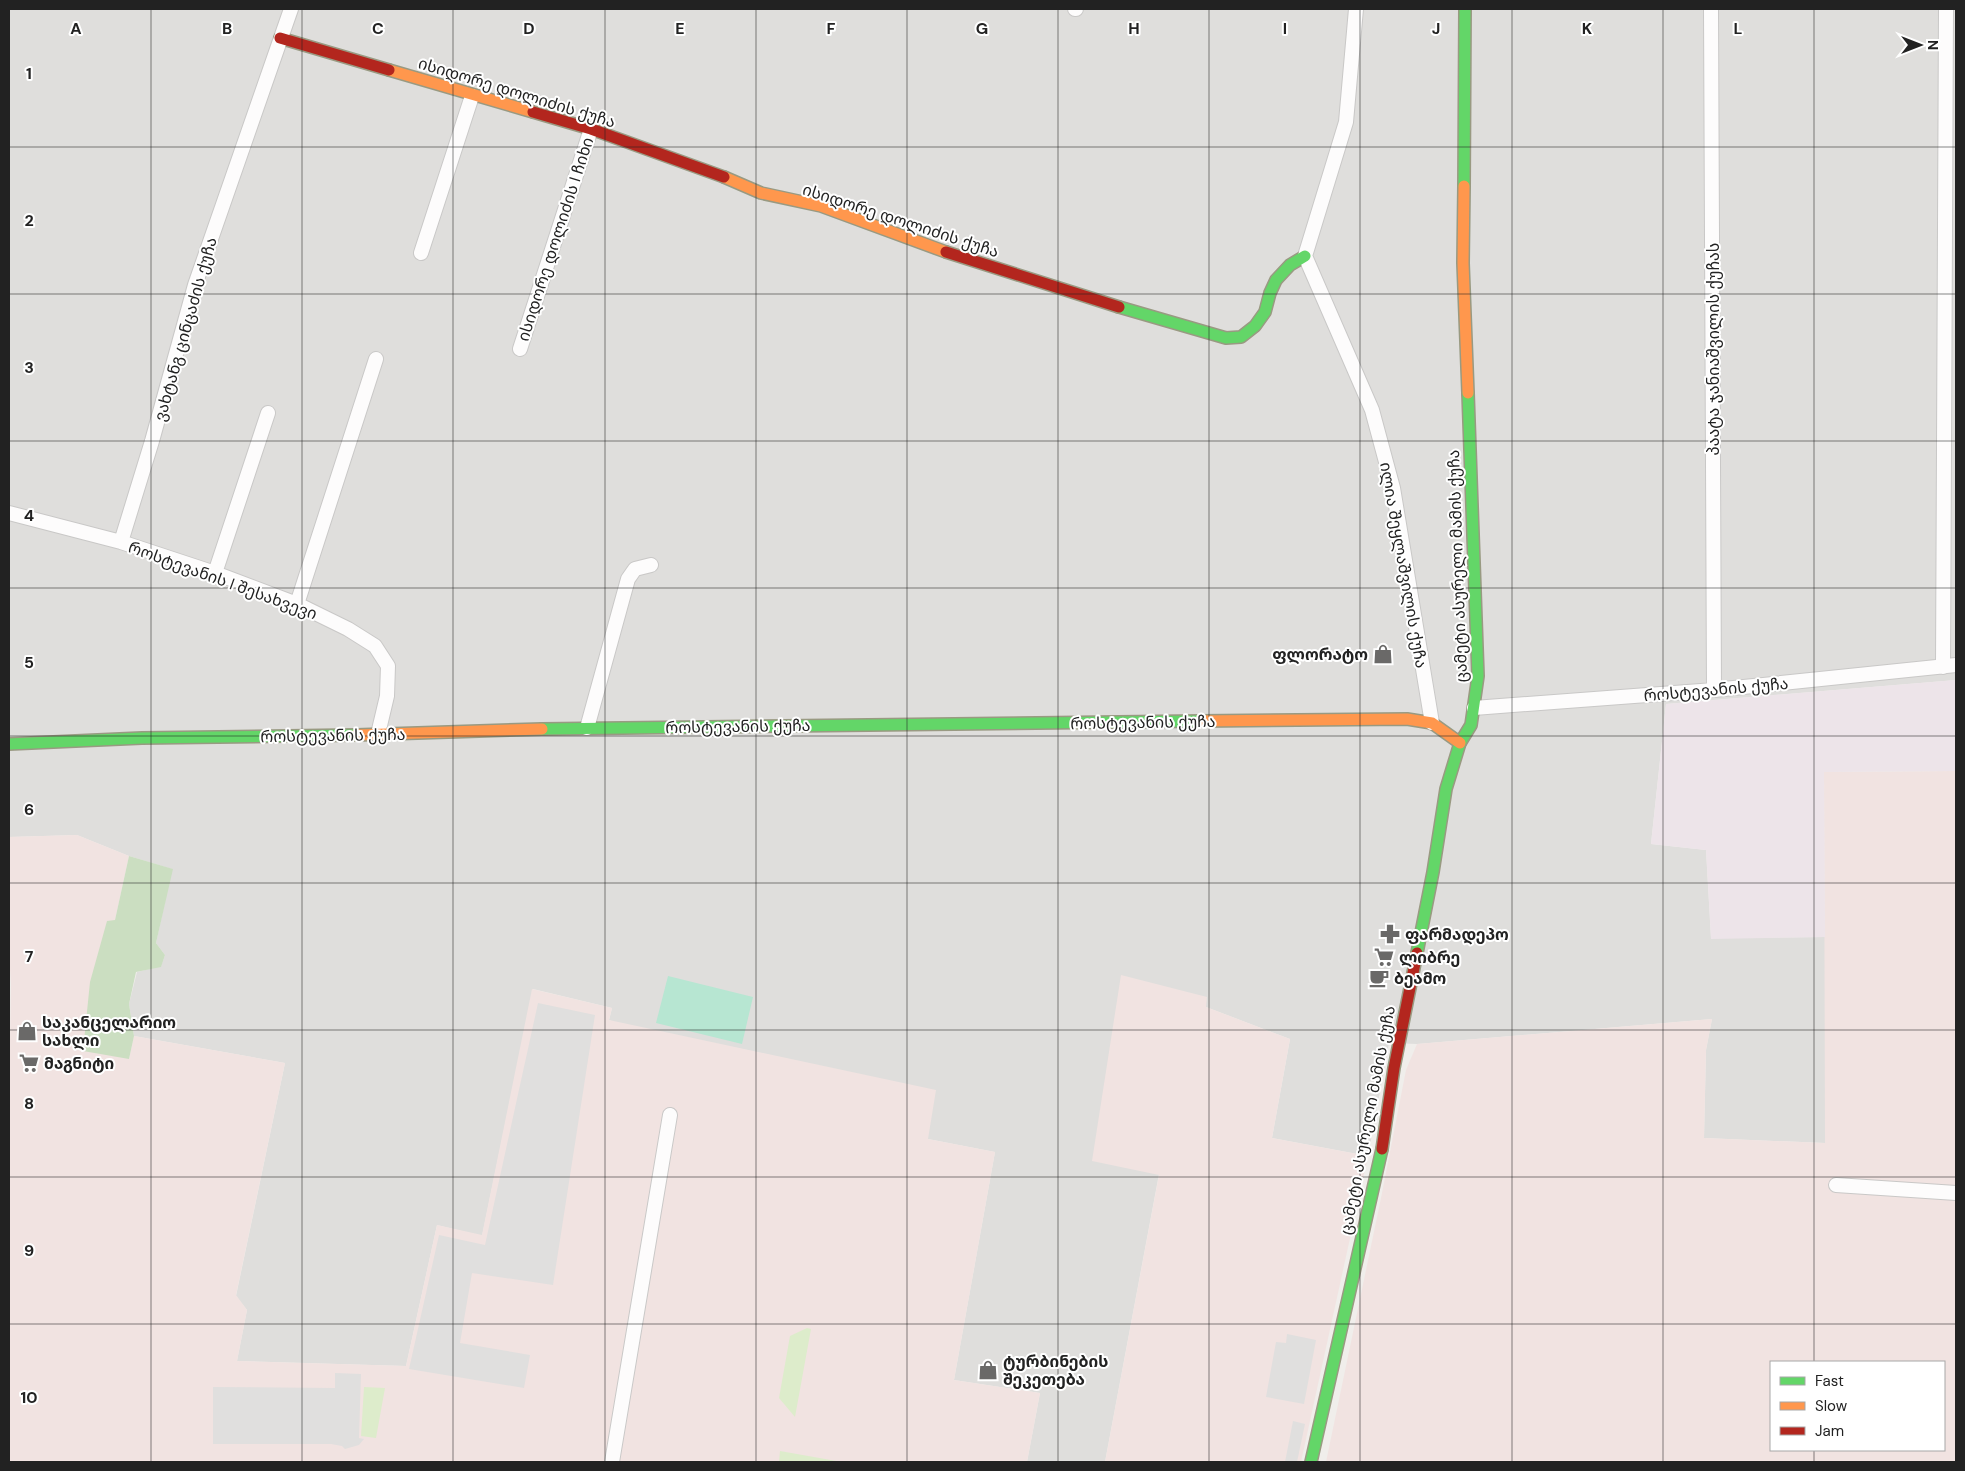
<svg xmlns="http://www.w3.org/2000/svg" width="1965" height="1471" font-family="'DM Sans','Noto Sans Georgian',sans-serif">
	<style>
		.residential { fill: #dfdedc }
		.commercial { fill: #f1e3e1; fill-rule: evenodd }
		.industrial { fill: #ede4e9 }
		.grass { fill: #ddeccb }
		.forest { fill: #cbdec1 }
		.pitch { fill: #b7e6d2 }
		.parking { fill: #e0dfde }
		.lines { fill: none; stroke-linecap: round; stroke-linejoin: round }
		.street-casing { stroke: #c9c8c7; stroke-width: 16 }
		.fast-casing { stroke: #999a82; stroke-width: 14 }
		.slow-casing { stroke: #999a82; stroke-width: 14 }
		.jam-casing { stroke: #999a82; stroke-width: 14 }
		.street { stroke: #fdfcfc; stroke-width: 14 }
		.fast { stroke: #63d668; stroke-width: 11 }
		.slow { stroke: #ff974d; stroke-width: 11 }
		.jam { stroke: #b3261e; stroke-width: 11 }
		.grid { fill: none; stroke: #222; stroke-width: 1; stroke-opacity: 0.55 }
		.labels { text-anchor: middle; stroke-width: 4; stroke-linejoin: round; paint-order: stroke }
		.street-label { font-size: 16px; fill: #222; stroke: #fff }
		.poi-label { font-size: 16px; font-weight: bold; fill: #222; stroke: #fff; text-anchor: start }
		.grid-label { font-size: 16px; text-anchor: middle; font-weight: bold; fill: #222; stroke: #fff; stroke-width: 4; stroke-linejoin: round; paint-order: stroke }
	</style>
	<rect width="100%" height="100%" fill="#f0eeeb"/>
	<path class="residential" d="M9,9h1947v671l-290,24 -15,140 55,6 5,88 114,-1v206l-121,-5 2,-88 6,-31 -295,25 -28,-1 -21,113 -96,-18 18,-99 -84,-32v-10l-47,177 -54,288h-78l13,-69 -86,-13 41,-228 -67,-13 -319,-119 3,-12 -79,-19 -51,247 -45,-11 -31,141 -169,-5 10,-51 -11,-14 49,-233 -151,-27 -5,-32 8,-32 24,-6 4,-11 -9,-12 16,-74 -43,-13 -52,-21 -68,2z"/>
	<path class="commercial" d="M1956,771v691h-630l55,-264 25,-128 11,-26 295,-25 -6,31 -2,88 121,5 -1,-371zM1771,1362h173v88h-173z
		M77,835l52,21 -14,64 14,139 5,-23 151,27 -49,232 11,15 -10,51 169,5 31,-141 45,10 50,-246 80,19 -3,12 327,70 -8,49 67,13 -41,228 86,13 -13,69h-1018v-365l2,-113 -2,-28v-119z
		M1121,975l86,22 -1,10 84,32 -18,99 96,18 -67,306h-196l54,-287 -67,-14z"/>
	<path class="industrial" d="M1956,680v91l-132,1 1,165 -114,2 -5,-89 -55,-6 15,-140z"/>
	<path class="grass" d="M807,1328l4,1 -16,88 -16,-19 11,-62z
		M364,1387l21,1 -9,50 -15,-2z
		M780,1451l62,11h-63z"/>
	<path class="forest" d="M129,856l44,13 -17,74 9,12 -4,12 -25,5 -7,32 5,32 -5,23 -46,-8 7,-69 17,-61 8,-1z"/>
	<path class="pitch" d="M668,976l85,21 -11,47 -86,-21z"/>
	<path class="parking" d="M538,1003l57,12 -42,270 -81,-12 -12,70 70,12 -6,33 -115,-19 30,-134 46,10z
		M1287,1334l29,6 -12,64 -38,-7 10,-55 10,1z
		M335,1373l26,1 -2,64 5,1 -5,6 -14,4 -3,-3 -11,-2h-118v-57l122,1z
		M1293,1421l12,3 -8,38h-12z"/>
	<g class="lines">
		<defs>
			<path id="street" d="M1075,9h1
				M1356,9l-10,113 -41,134 67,154 21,78 39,235
				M1711,9l3,681
				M421,253l51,-157
				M520,349l71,-220
				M9,513l112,29 31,-101 43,-156 96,-276
				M121,542l94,31 82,31 51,25 27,17 13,20 -1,30 -9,38
				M215,573l53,-160
				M297,604l79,-245
				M1943,667l3,-658
				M1474,708l240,-18 242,-25
				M587,728l41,-149 7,-10 16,-4
				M1836,1185l120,8
				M612,1462l58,-347"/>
			<path id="fast" d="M1464,186l1,-177
				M1119,307l107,31 15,-1 14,-11 10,-14 5,-19 6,-13 14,-15 15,-9
				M542,729l658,-8
				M9,744l133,-6 214,-3
				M1417,953l16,-81 13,-83 14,-46 11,-18 7,-49 -10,-283
				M1311,1462l71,-313"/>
			<path id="slow" d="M389,70l144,42
				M724,177l37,16 60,13 125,46
				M1464,186l-1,77 5,130
				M1200,721l207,-2 25,4 28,20
				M356,735l186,-6"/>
			<path id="jam" d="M280,38l109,32
				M533,112l58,17 133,48
				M946,252l173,55
				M1382,1149l12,-81 23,-115"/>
		</defs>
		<use href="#street" class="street-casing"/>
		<use href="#fast" class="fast-casing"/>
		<use href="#slow" class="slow-casing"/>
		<use href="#jam" class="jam-casing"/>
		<use href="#street" class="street"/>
		<use href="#fast" class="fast"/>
		<use href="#slow" class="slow"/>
		<use href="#jam" class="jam"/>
	</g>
	<path class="grid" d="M151,9v1453M302,9v1453M453,9v1453M605,9v1453M756,9v1453M907,9v1453M1058,9v1453M1209,9v1453M1360,9v1453M1512,9v1453M1663,9v1453M1814,9v1353M9,147h1947M9,294h1947M9,441h1947M9,588h1947M9,736h1947M9,883h1947M9,1030h1947M9,1177h1947M9,1324h1947M1814,1450v12"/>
	<defs>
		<symbol id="shop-bare" viewBox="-9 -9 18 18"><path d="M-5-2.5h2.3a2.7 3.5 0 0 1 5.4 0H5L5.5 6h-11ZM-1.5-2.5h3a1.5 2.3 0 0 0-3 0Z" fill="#6a6968" stroke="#fff" stroke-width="2.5" paint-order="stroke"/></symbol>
		<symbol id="pharmacy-bare" viewBox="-9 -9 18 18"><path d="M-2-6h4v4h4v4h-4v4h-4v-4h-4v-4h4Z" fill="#6a6968" stroke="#fff" stroke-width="2.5" paint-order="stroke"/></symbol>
		<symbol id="supermarket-bare" viewBox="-9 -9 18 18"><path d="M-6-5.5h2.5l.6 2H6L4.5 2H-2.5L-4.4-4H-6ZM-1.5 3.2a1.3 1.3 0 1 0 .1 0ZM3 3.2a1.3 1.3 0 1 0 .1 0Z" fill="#6a6968" stroke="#fff" stroke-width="2.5" paint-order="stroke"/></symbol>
		<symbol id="cafe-bare" viewBox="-9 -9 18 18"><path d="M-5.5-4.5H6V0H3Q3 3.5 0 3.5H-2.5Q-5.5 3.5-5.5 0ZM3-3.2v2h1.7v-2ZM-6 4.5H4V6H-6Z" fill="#6a6968" stroke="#fff" stroke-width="2.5" paint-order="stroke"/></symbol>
	</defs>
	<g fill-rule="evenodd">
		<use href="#shop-bare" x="1369" y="640" width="28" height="28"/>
		<use href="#pharmacy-bare" x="1376" y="920" width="28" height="28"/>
		<use href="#supermarket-bare" x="1370" y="943" width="28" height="28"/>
		<use href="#cafe-bare" x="1365" y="964" width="28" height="28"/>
		<use href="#shop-bare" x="13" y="1017" width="28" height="28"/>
		<use href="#supermarket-bare" x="15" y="1049" width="28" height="28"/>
		<use href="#shop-bare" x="974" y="1356" width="28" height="28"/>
	</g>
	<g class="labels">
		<g class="street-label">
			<text transform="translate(517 92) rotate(17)" y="6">ისიდორე დოლიძის ქუჩა</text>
			<text transform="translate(901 220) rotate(18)" y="6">ისიდორე დოლიძის ქუჩა</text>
			<text transform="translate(555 239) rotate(-72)" y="6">ისიდორე დოლიძის I ჩიხი</text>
			<text transform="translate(185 329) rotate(-74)" y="6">ვახტანგ ცინცაძის ქუჩა</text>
			<text transform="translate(1713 349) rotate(-90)" y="6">პაატა ჯანიაშვილის ქუჩას</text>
			<text transform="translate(1404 565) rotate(80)" y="6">ილია შეყლაშვილის ქუჩა</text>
			<text transform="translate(1457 566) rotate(-92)" y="6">ცამეტი ასურელი მამის ქუჩა</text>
			<text transform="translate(223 580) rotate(20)" y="6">როსტევანის I შესახვევი</text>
			<text transform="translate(1716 689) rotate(-5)" y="6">როსტევანის ქუჩა</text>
			<text transform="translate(1143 722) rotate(-1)" y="6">როსტევანის ქუჩა</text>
			<text transform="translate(738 726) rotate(-1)" y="6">როსტევანის ქუჩა</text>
			<text transform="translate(333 735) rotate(-1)" y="6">როსტევანის ქუჩა</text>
			<text transform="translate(1367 1120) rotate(-79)" y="6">ცამეტი ასურელი მამის ქუჩა</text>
		</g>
		<g class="poi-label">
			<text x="1368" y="660" text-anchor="end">ფლორატო</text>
			<text x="1405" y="940">ფარმადეპო</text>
			<text x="1399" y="963">ლიბრე</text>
			<text x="1394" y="984">ბეამო</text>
			<text x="42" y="1028">საკანცელარიო<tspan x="42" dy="18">სახლი</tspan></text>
			<text x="44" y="1069">მაგნიტი</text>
			<text x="1003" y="1367">ტურბინების<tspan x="1003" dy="18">შეკეთება</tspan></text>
		</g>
	</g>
	<g class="grid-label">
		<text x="76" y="34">A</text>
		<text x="227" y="34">B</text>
		<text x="378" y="34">C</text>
		<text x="529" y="34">D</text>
		<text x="680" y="34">E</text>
		<text x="831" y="34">F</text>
		<text x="982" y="34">G</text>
		<text x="1134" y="34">H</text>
		<text x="1285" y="34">I</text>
		<text x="1436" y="34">J</text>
		<text x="1587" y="34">K</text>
		<text x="1738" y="34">L</text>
		<text x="29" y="79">1</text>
		<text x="29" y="226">2</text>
		<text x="29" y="373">3</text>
		<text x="29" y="521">4</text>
		<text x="29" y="668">5</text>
		<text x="29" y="815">6</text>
		<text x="29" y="962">7</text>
		<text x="29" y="1109">8</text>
		<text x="29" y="1256">9</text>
		<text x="29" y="1403">10</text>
	</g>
	<rect width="1965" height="1471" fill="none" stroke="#222222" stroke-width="20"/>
	<rect x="1770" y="1361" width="175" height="90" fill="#ffffff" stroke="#a7a7a7"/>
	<rect x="1780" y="1377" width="25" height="8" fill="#63d668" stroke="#a7a7a7"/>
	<text x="1815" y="1386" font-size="15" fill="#222222">Fast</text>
	<rect x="1780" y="1402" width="25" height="8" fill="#ff974d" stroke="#a7a7a7"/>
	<text x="1815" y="1411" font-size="15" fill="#222222">Slow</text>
	<rect x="1780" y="1427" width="25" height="8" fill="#b3261e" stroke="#a7a7a7"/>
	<text x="1815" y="1436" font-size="15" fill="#222222">Jam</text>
	<g transform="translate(1920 45) rotate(90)" stroke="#ffffff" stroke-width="4" paint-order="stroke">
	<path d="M0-4L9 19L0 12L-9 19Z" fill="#222222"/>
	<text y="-8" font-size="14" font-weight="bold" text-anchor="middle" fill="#222222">N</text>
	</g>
</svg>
